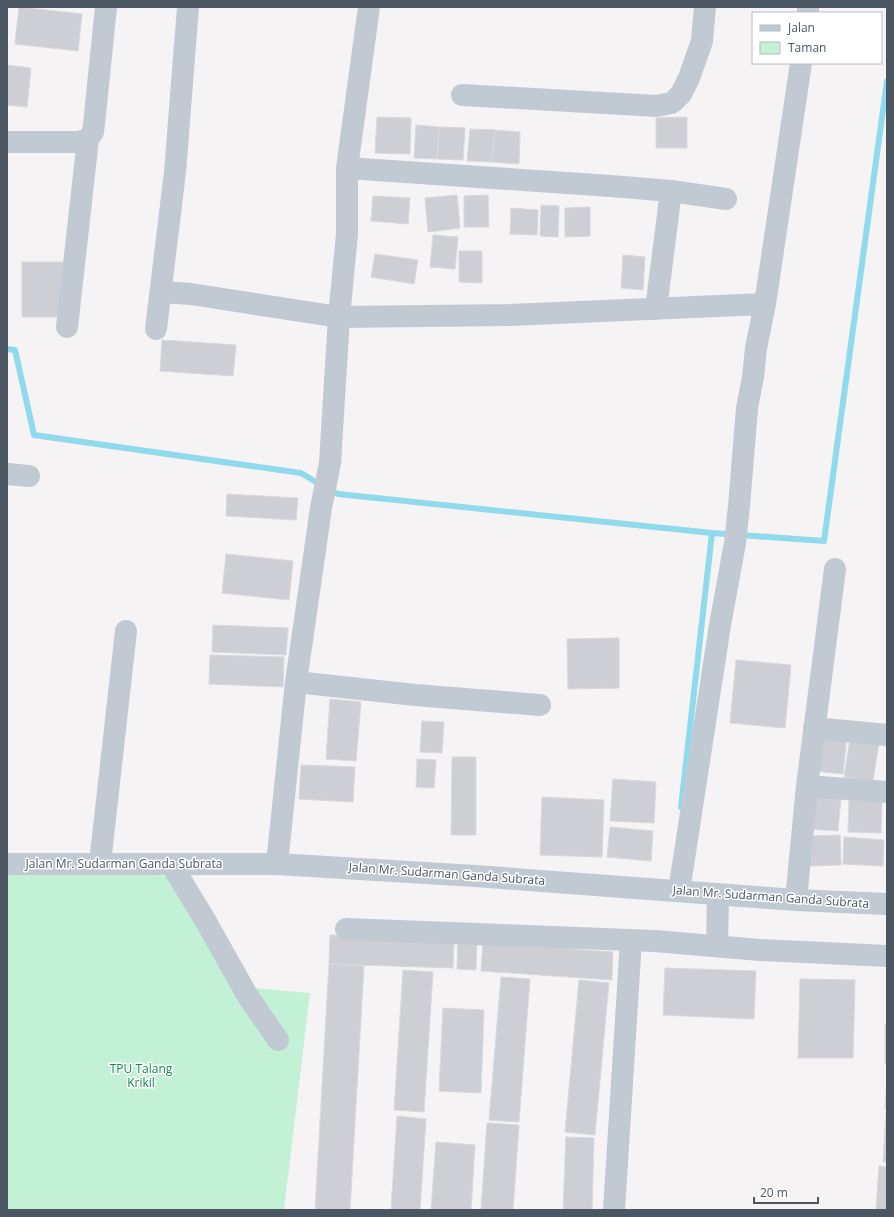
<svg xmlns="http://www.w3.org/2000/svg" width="894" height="1217" font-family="'Open Sans',sans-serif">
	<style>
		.green { fill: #c3f1d5 }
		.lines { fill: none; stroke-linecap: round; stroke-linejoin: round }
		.stream { stroke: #90daee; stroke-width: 6 }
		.building { fill: #cdcfd5; stroke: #d7d9de }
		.minor { stroke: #c1cad2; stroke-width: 22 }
		.labels { text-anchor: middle; stroke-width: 3; stroke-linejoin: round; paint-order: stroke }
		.street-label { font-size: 12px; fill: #4a5661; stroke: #fff }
		.park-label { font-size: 12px; fill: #17864f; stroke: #fff }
	</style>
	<rect width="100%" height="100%" fill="#f5f3f3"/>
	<path class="green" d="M7,858l159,18 76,111 68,6 -26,217h-277z"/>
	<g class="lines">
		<path class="stream" d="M7,349l8,1 19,85 267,38 20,12
			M329,489l9,5 374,39
			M681,807l31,-274 112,8 63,-460"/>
	</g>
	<path class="building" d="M19,7l63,7 -4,37 -63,-7z
		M7,65l24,3 -4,39 -20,-2z
		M377,117l34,1 -1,36 -35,-1z
		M687,117v31h-31v-30z
		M416,125l23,2 -2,32 -23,-1z
		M439,127l26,1 -2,32 -26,-1z
		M470,129l25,1 -3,32 -25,-1z
		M495,130l25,2 -1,32 -27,-2z
		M457,195l3,33 -32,4 -3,-34z
		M488,195l1,32h-25v-31z
		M373,196l37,2 -2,26 -37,-3z
		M541,205l18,1 -1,31 -18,-1z
		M590,207v29l-25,1v-29z
		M511,208l27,2 -1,25 -27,-1z
		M433,235l25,2 -3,32 -25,-2z
		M459,251h23v32l-23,-1z
		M375,254l43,6 -4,24 -43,-7z
		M623,255l22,2 -2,33 -22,-2z
		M22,262h43l-1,55h-42z
		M162,340l74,5 -3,31 -73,-5z
		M227,494l71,4 -2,22 -70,-4z
		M226,554l67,7 -4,39 -67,-7z
		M213,625l75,3 -2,27 -74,-3z
		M619,638v50l-51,1 -1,-50z
		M210,655l74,2 -1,30 -74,-3z
		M736,660l55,5 -6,63 -55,-5z
		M330,699l31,3 -5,59 -30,-2z
		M422,721l22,1 -2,31 -22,-1z
		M817,733l30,3 -4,38 -30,-3z
		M850,739l29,4 -6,38 -29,-4z
		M452,757h24v78h-25z
		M417,759l19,1 -2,28 -18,-1z
		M301,765l54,2 -2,35 -54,-3z
		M613,779l43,3 -2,41 -44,-2z
		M809,795l32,2 -3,34 -31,-2z
		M542,797l62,3 -2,57 -62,-2z
		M849,799l33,1 -1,33 -33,-1z
		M610,827l43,4 -2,30 -44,-4z
		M840,835l1,30 -31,1 -1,-30z
		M844,837l40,3 -1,26 -40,-2z
		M330,935l124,5 -1,28 -124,-4z
		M458,938l19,1 -1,31 -19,-1z
		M483,943l130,9 -1,28 -131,-9z
		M329,964l35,2 -14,244h-35z
		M665,968l91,3 -2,48 -91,-4z
		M403,970l30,2 -9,140 -30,-2z
		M501,977l29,2 -11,143 -30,-2z
		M800,979l55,1 -2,78h-55z
		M579,980l30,3 -14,152 -30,-3z
		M443,1008l41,2 -3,83 -42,-2z
		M885,1025h2v39h-2z
		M887,1077v32h-2z
		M886,1113h1v49h-4z
		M397,1116l29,3 -6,91h-29z
		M487,1123l32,2 -6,85h-32z
		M566,1137l28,1 -2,72h-29z
		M436,1142l39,3 -4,65h-40z
		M879,1166l8,1v43h-11z"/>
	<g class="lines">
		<path class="minor" d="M808,13v-6
			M462,95l195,11 14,-3 3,-2 7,-7 8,-16 13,-37 3,-34
			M7,142h72l9,-3
			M347,168l264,18 60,5 55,8
			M161,292l30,2 148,23 171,-2 255,-11
			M656,309l15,-118
			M67,327l21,-188 5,-7 1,-8 12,-117
			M156,329l19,-157 13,-165
			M7,474l22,2
			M296,682l119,13 125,10
			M814,728l73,7
			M807,786l80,6
			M100,863l26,-232
			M7,864h270l198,12 321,24 91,4
			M171,864l34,56 42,75 31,45
			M277,864l19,-182 25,-174 9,-45 9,-146 8,-83v-66l22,-161
			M679,891l41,-266 15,-82 4,-37 8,-98 6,-31 3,-29 9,-44 36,-241
			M796,900l11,-114 28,-217
			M346,929l309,12 105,9 127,6
			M717,946l1,-52
			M614,1210l17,-270"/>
	</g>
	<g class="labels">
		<g class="street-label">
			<text x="124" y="868">Jalan Mr. Sudarman Ganda Subrata</text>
			<text transform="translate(447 874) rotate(4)" y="4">Jalan Mr. Sudarman Ganda Subrata</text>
			<text transform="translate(771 897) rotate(4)" y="4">Jalan Mr. Sudarman Ganda Subrata</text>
		</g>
		<g class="park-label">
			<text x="141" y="1073">TPU Talang<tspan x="141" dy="14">Krikil</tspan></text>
		</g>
	</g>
	<rect width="894" height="1217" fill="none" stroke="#4a5661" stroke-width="16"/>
	<rect x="752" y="12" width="130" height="52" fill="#ffffff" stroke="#b7bbc0"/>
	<rect x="760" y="25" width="20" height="6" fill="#c1cad2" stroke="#b7bbc0"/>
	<text x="788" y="32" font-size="12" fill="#4a5661">Jalan</text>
	<rect x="760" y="42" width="20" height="12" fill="#c3f1d5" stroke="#b7bbc0"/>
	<text x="788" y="52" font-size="12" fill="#4a5661">Taman</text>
	<path d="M754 1197v6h64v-6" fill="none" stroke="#4a5661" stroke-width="2"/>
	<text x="760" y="1197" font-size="12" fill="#4a5661" stroke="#ffffff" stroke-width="3" paint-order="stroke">20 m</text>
</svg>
